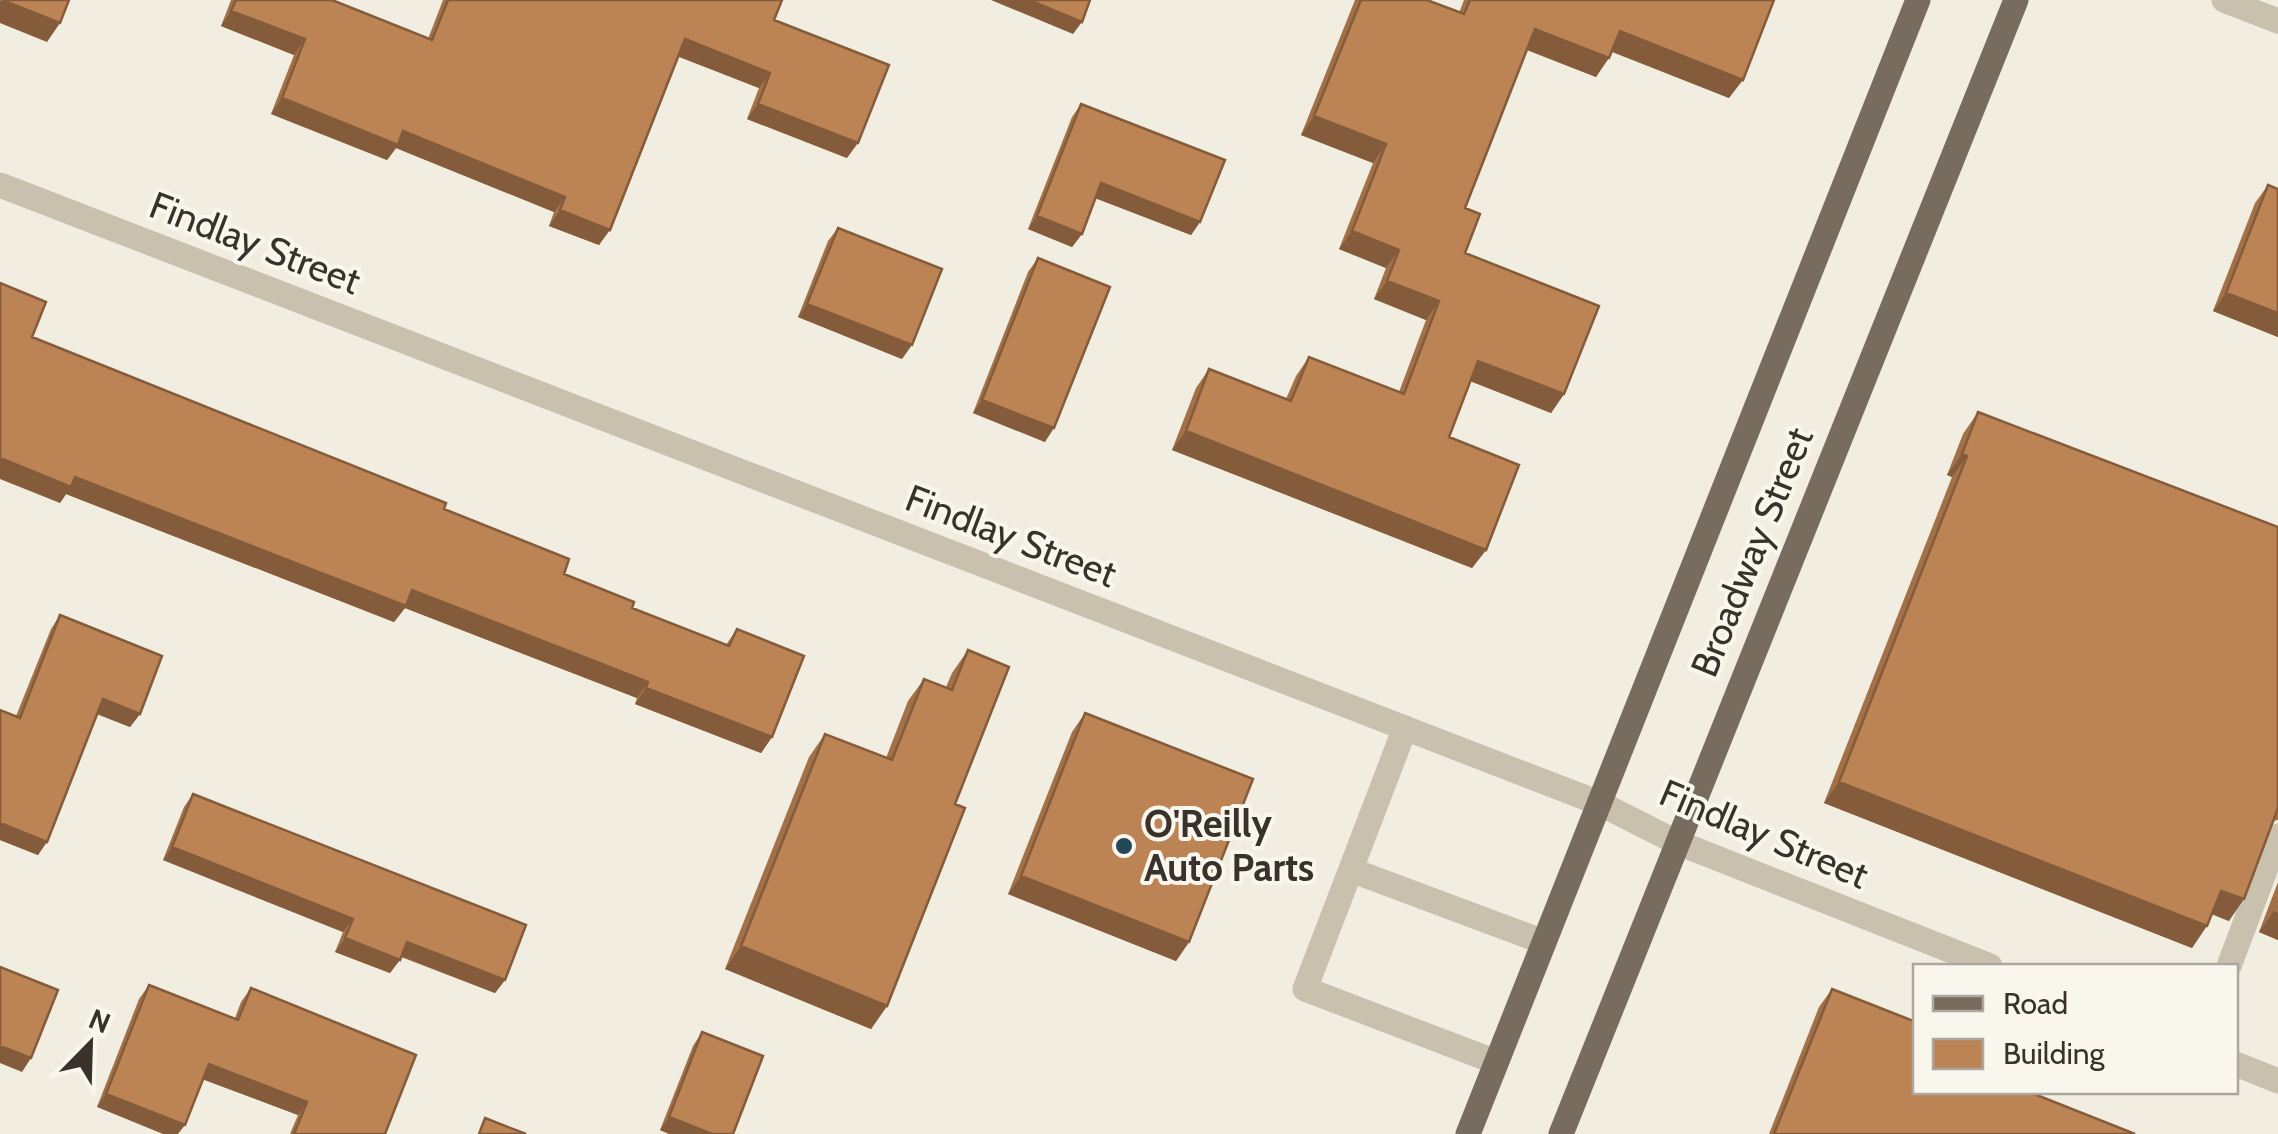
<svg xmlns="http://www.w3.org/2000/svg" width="2278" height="1134" font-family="Cabin,sans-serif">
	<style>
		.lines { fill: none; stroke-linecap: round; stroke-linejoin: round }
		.service { stroke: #c9c0ad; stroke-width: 25 }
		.minor { stroke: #c9c0ad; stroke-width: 25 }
		.primary { stroke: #786c5e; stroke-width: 25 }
		.wall { fill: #a27148 }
		.shaded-wall { fill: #845c3b }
		.building { fill: #bc8354; stroke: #845c3b; stroke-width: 2.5 }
		.poi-dot { fill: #244856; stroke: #f9f6ed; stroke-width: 4 }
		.labels { text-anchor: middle; stroke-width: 8; stroke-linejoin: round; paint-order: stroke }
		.street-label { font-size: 38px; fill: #38322b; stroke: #f9f6ed }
		.poi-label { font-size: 38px; font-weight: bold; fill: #38322b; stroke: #f9f6ed; text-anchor: start }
	</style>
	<rect width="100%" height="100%" fill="#f1ede1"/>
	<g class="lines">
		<path class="service" d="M1405,728l-100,261 191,73
			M1351,870l193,72
			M2229,966l49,-130"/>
		<path class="minor" d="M2224,0l54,21
			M0,185l1599,618 77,39 314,124
			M2236,1064l42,17"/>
		<path class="primary" d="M1468,1134l450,-1134
			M1561,1134l455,-1134"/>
	</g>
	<path class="wall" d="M231,0h101l96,39 15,-39h339l-8,20 73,138 -100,-39 12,-31 -81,-32 -79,189 -50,-19 5,-14 -158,-64 -9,12 -116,-46 23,-59 -73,-29z
		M1355,0h72l32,13 5,-13h310l-45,98 -117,-47 -16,26 -69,-27 -62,158v45l99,141 -13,19 -81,-32 -21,56 37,113 -14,18 -300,-118 24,-62 13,-19 77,30 10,-23 13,-19 90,35 27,-72 -52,-21 12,-31 -47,-19 34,-86 -72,-28z
		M1081,104l119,118 -9,13 -95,-37 -14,36 -10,13 -44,-18 44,-112z
		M2268,185l10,152 -65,-26 42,-108z
		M838,228l64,131 -104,-42 30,-76z
		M1038,258l7,184 -72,-29 55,-141z
		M32,337l412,172 120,65 68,34 94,37 11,-16 35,108 -11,16 -126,-49 2,-6 -232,-90 -11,14 -328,-128 -6,9z
		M1978,412l300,115v293l-5,1 -44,100 -17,-7 -20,34 -368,-145 128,-326 -5,-2 16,-41z
		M60,615l80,99 -10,13 -32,-13 -60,141 -38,-15v-130l16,6 35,-87z
		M968,650l-13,154 -68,202 -16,23 -146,-60 84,-212 16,-23 61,24 22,-57 16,-22 22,8 6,-14z
		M1085,713l104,229 -13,19 -168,-67 64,-162z
		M193,794l312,186 -10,13 -94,-36 -11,16 -55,-21 8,-20 -180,-72 21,-53z
		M2278,882v58l-19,-8z
		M149,985l86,33 6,-16 10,-14 134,146h-95l8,-19 -95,-36 -106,28 42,-108z
		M1832,989l84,103 219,42h-366l50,-127z
		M702,1032l31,102h-64l-9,-4 33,-84z"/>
	<path class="shaded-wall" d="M0,0l60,23 -13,19 -47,-19z
		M991,0h38l53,22 -9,12z
		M231,11l74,28 -11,16 -73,-29z
		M1535,29l74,29 -13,19 -74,-29z
		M1620,31l123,49 -14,18 -122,-48z
		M685,39l85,34 -11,15 -85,-33z
		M282,98l121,33 162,66 -11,15 -158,-64 -9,12 -116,-46z
		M758,104l100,39 -11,15 -100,-39z
		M1314,116l72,28 -13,19 -72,-28z
		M1101,183l99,39 -9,13 -99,-38z
		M560,210l50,20 -11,15 -50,-19z
		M1037,216l45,18 -10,13 -44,-18z
		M1352,231l47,19 -13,18 -47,-19z
		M1387,281l52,20 -13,19 -52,-21z
		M2226,293l52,20v24l-65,-26z
		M807,304l105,41 -10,14 -104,-42z
		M1478,361l86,33 -13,19 -86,-34z
		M982,400l72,28 -9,14 -72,-29z
		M1186,431l300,119 -14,18 -300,-118z
		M1962,454l5,2 -15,21 -5,-2z
		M0,458l75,19 337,113 236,92 -11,16 -232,-90 -11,14 -328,-128 -6,9 -60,-24z
		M646,688l126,49 -11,16 -126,-49z
		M103,699l37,15 -10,13 -36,-14z
		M1839,782l368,144 -15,22 -368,-145z
		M0,823l47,19 -9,13 -38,-15z
		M172,847l181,72 -10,13 -180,-72z
		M1021,876l168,66 -13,19 -168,-67z
		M2221,891l23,8 -15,22 -23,-9z
		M2274,911l4,2v27l-19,-8z
		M345,938l55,22 -10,13 -55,-21z
		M407,942l98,38 -10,13 -97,-38z
		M741,946l146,60 -16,23 -146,-60z
		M0,1046l31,12 -9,14 -22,-9z
		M209,1064l98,38 -9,13 -99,-37z
		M106,1094l79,31 -7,9h-15l-66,-27z
		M669,1117l43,17h-43l-9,-4z"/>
	<path class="building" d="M2,0h67l-9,23z
		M236,0h96l100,40 16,-40h334l-8,20 115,45 -31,78 -100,-39 12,-31 -85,-34 -75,191 -50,-20 5,-13 -162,-66 -5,14 -116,-47 23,-59 -74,-28z
		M1029,0h61l-8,22z
		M1361,0h66l37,14 6,-14h304l-31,80 -123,-49 -11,27 -74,-29 -70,179 15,6 -15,39 134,53 -35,88 -86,-33 -29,76 70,28 -33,85 -300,-119 23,-62 82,32 18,-44 95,37 35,-93 -52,-20 12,-31 -47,-19 34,-87 -72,-28z
		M1081,104l144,56 -25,62 -99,-39 -19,51 -45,-18z
		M2268,185l10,4v124l-52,-20z
		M838,228l104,41 -30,76 -105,-41z
		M1038,258l72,29 -56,141 -72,-28z
		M0,283l46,19 -14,35 414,166 -2,6 125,50 -5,15 70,28 -2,6 97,38 8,-17 67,27 -32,81 -126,-49 2,-6 -236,-92 -6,16 -331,-129 -4,10 -71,-29z
		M1978,412l300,115v281l-34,91 -23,-8 -14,35 -368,-144 128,-326 -5,-2z
		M60,615l102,41 -22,58 -37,-15 -56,143 -47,-19v-113l20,8z
		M968,650l41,17 -54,137 10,4 -78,198 -146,-60 84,-212 67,26 32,-81 28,11z
		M1085,713l168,66 -64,163 -168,-66z
		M193,794l333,131 -21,55 -98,-38 -7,18 -55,-22 8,-19 -181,-72z
		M0,967l58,23 -27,68 -31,-12z
		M149,985l89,35 13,-32 165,67 -31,79h-91l13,-32 -98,-38 -24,61 -79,-31z
		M1832,989l84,33v70h113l106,42h-361z
		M702,1032l61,24 -30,78h-21l-43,-17z
		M485,1118l41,16h-47z"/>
	<circle class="poi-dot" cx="1124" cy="846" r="10"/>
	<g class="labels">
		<g class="street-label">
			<text transform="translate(255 243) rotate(21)" y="13">Findlay Street</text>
			<text transform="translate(1011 536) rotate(21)" y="13">Findlay Street</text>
			<text transform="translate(1752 552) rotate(-68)" y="13">Broadway Street</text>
			<text transform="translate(1764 834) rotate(23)" y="13">Findlay Street</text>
		</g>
		<g class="poi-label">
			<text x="1144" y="837">O'Reilly<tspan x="1144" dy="44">Auto Parts</tspan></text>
		</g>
	</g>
	<rect x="1913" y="964" width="325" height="130" fill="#f9f6ed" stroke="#aca89f" stroke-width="2.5"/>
	<rect x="1933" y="996" width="50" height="15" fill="#786c5e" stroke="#aca89f" stroke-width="2.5"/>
	<text x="2003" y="1014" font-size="30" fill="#38322b">Road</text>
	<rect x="1933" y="1039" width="50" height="30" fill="#bc8354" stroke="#aca89f" stroke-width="2.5"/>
	<text x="2003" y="1064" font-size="30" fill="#38322b">Building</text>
	<g transform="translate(90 1044) rotate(23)" stroke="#f9f6ed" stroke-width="8" paint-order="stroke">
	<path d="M0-8L18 38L0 25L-18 38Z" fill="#38322b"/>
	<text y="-15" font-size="28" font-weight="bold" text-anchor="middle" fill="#38322b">N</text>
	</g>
</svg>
